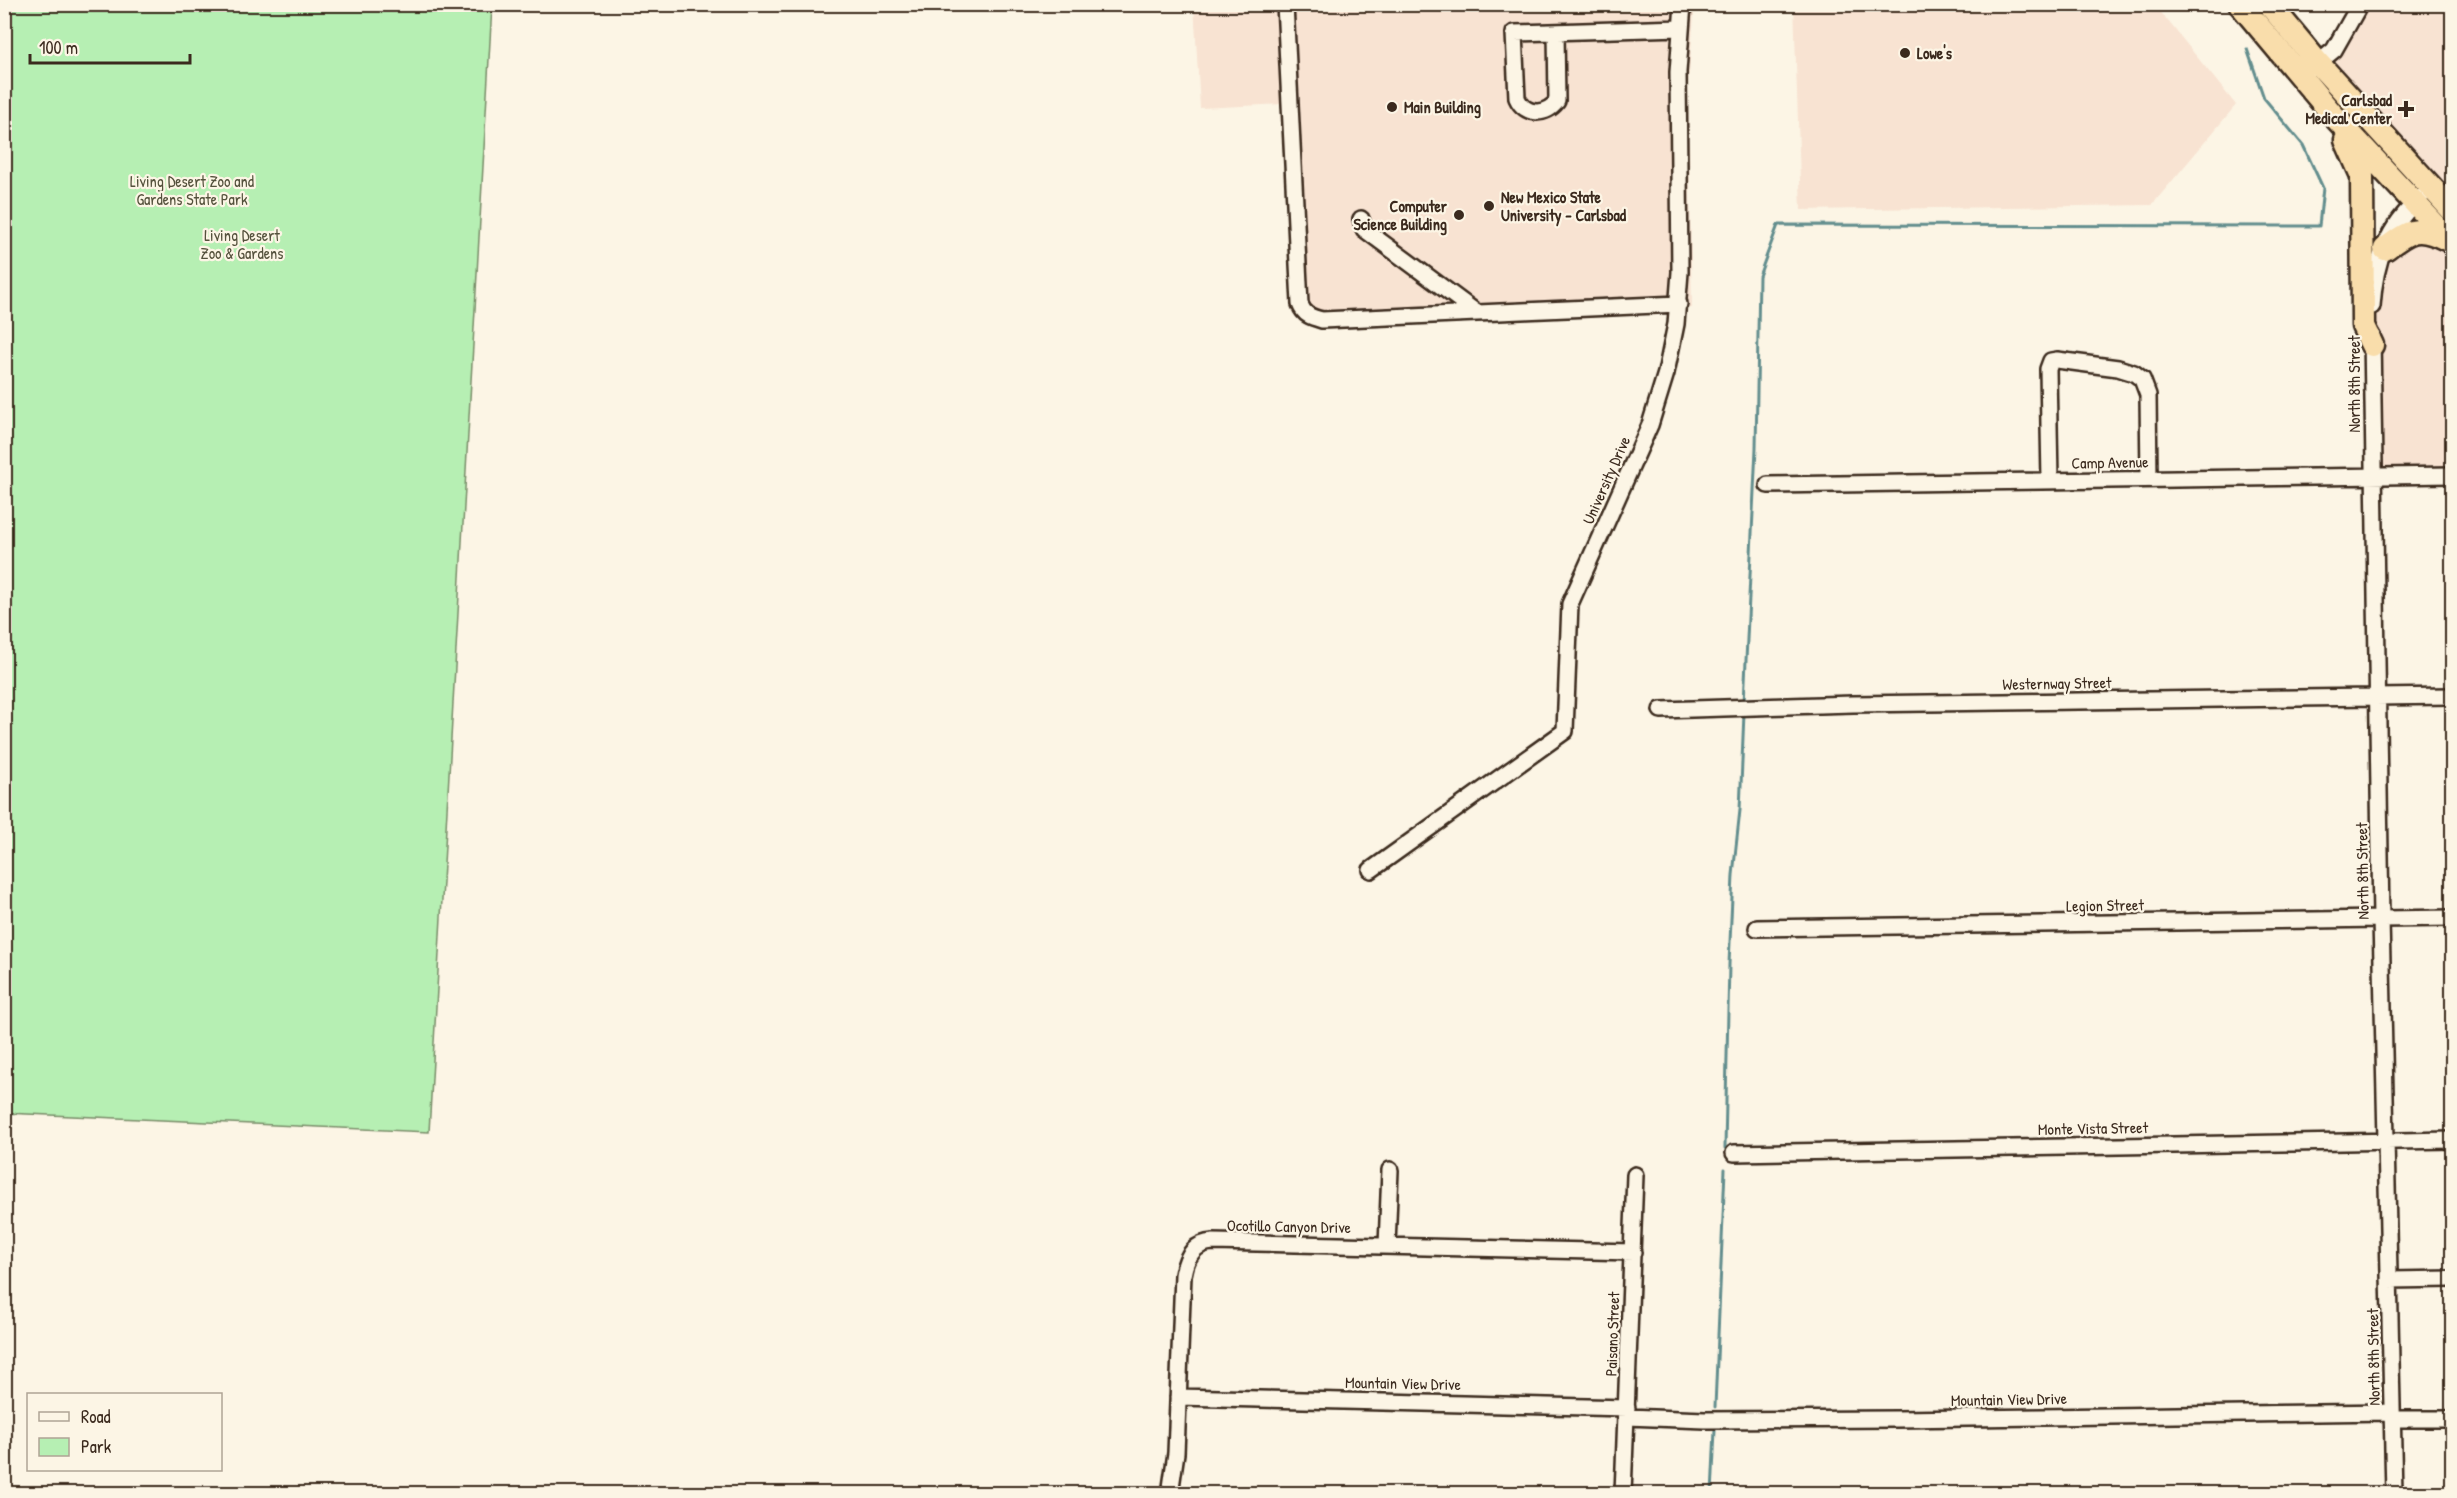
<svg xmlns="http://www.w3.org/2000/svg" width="2457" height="1498" font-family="'Patrick Hand',sans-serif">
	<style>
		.built { fill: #f8e3d2 }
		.green { fill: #b6efb3; stroke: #788c68; stroke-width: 1.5 }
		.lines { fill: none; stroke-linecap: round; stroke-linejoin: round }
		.stream { stroke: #648e8e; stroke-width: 3 }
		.minor-casing { stroke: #3b2a1e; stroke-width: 20 }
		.highway-casing { stroke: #3b2a1e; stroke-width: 27 }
		.minor { stroke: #fcf5e5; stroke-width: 15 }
		.highway { stroke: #f9ddab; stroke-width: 22 }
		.poi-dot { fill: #3b2a1e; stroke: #fcf5e5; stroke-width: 2 }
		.labels { text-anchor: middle; stroke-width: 4.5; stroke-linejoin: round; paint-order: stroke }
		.poi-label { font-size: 16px; font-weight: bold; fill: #3b2a1e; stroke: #fcf5e5; text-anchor: start }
		.park-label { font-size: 16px; fill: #54513c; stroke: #fcf5e5 }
		.street-label { font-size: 16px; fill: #3b2a1e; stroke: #fcf5e5 }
	</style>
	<rect width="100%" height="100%" fill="#fcf5e5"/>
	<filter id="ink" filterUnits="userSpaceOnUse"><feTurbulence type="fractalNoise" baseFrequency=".0167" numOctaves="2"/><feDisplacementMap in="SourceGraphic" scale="12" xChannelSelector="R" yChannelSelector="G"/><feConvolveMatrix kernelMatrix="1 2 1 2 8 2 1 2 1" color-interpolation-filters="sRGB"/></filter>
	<g filter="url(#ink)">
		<path class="built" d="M1194,5h501l-7,80 4,223 -369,18 -16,-2 -9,-10 -15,-210 -83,4z
			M1794,5h361l81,100 -84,100 -351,5z
			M2360,5h92v205l-134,-147z
			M2397,240l55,3v232l-79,1 -1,-168 4,-34z"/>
		<path class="green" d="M5,4l487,1 -63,1127 -424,-19z"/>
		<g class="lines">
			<path class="stream" d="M2296,10l5,-6
				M1744,703l12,-255 3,-172 19,-51 541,1 4,-38 -20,-43 -39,-47 -17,-49
				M1725,1148l4,-184 4,-89 7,-65 4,-97
				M1715,1407l10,-238
				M1712,1494l3,-64"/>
			<defs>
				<path id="minor" d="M1285,4l15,300c4,11 11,13 22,16l357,-16
					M1556,32l1,69c-11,15 -32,15 -40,-3l-3,-65 167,-5
					M2312,68l22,-18 26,-46
					M1361,219l3,10 113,84
					M2372,306c3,-45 15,-79 49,-109
					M2372,336l9,583 13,575
					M2050,481l-2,-112 3,-8 6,-1 61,8 16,5 8,6 6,16 1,84
					M1768,485l684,-10
					M1661,710l192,-6 599,-8
					M1371,870l194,-139 5,-127 80,-179 16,-52 10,-49 4,-52 -2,-200 5,-68
					M1757,928l695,-10
					M1734,1153l718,-13
					M1387,1246l3,-76
					M2389,1280l63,-1
					M1178,1397l449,11
					M1627,1417l78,3 192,-1 495,-7
					M2392,1419h60
					M1170,1494l6,-41 7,-178c3,-18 11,-32 30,-33l420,10
					M1623,1494l12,-319"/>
				<path id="highway" d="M2240,4l93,111 119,128
					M2269,4l49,59 134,147
					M2346,140l16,36 1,150 9,19
					M2385,249c24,-18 32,-25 61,-10"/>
			</defs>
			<use href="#minor" class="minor-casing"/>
			<use href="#highway" class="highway-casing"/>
			<use href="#minor" class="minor"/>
			<use href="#highway" class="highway"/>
		</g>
	</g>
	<g class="poi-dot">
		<circle cx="1905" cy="53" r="6"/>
		<circle cx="1392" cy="107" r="6"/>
		<path d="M2403 100h6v6h6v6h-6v6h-6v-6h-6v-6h6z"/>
		<circle cx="1489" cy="206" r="6"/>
		<circle cx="1459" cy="215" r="6"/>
	</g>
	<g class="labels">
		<g class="poi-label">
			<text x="1917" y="59">Lowe's</text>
			<text x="2392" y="106" text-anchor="end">Carlsbad<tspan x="2392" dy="18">Medical Center</tspan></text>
			<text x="1404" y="113">Main Building</text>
			<text x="1501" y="203">New Mexico State<tspan x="1501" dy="18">University - Carlsbad</tspan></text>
			<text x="1447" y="212" text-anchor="end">Computer<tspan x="1447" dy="18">Science Building</tspan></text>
		</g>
		<g class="park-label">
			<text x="192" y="187">Living Desert Zoo and<tspan x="192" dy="18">Gardens State Park</tspan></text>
			<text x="242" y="241">Living Desert<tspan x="242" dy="18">Zoo &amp; Gardens</tspan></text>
		</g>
		<g class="street-label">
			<text transform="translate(2354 384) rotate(-90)" y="6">North 8th Street</text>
			<text transform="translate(2110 462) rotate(-1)" y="6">Camp Avenue</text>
			<text transform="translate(1606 480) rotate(-66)" y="6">University Drive</text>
			<text transform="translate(2057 683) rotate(-1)" y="6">Westernway Street</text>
			<text transform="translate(2362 871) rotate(-91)" y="6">North 8th Street</text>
			<text transform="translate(2105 905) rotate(-1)" y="6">Legion Street</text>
			<text transform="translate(2093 1128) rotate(-1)" y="6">Monte Vista Street</text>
			<text transform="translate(1289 1226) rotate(1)" y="6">Ocotillo Canyon Drive</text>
			<text transform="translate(1612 1334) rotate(-88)" y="6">Paisano Street</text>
			<text transform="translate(2373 1357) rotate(-91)" y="6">North 8th Street</text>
			<text transform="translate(1403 1383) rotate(1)" y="6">Mountain View Drive</text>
			<text transform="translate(2009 1399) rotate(-1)" y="6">Mountain View Drive</text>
		</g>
	</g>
	<rect width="2457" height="1498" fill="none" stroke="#fcf5e5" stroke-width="24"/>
	<rect x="12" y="12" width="2433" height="1474" fill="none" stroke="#3b2a1e" stroke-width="2" filter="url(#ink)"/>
	<rect x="27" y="1393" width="195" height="78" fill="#fcf5e5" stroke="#afa495" stroke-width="1.5"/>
	<rect x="39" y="1412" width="30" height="9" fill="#fcf5e5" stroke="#afa495" stroke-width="1.5"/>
	<text x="81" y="1423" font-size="18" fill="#3b2a1e">Road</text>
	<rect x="39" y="1438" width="30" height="18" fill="#b6efb3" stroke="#afa495" stroke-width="1.5"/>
	<text x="81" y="1453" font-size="18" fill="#3b2a1e">Park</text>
	<path d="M30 54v9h160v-9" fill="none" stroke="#3b2a1e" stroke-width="3"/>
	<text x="39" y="54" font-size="18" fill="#3b2a1e" stroke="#fcf5e5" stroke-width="4.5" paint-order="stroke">100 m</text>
</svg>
